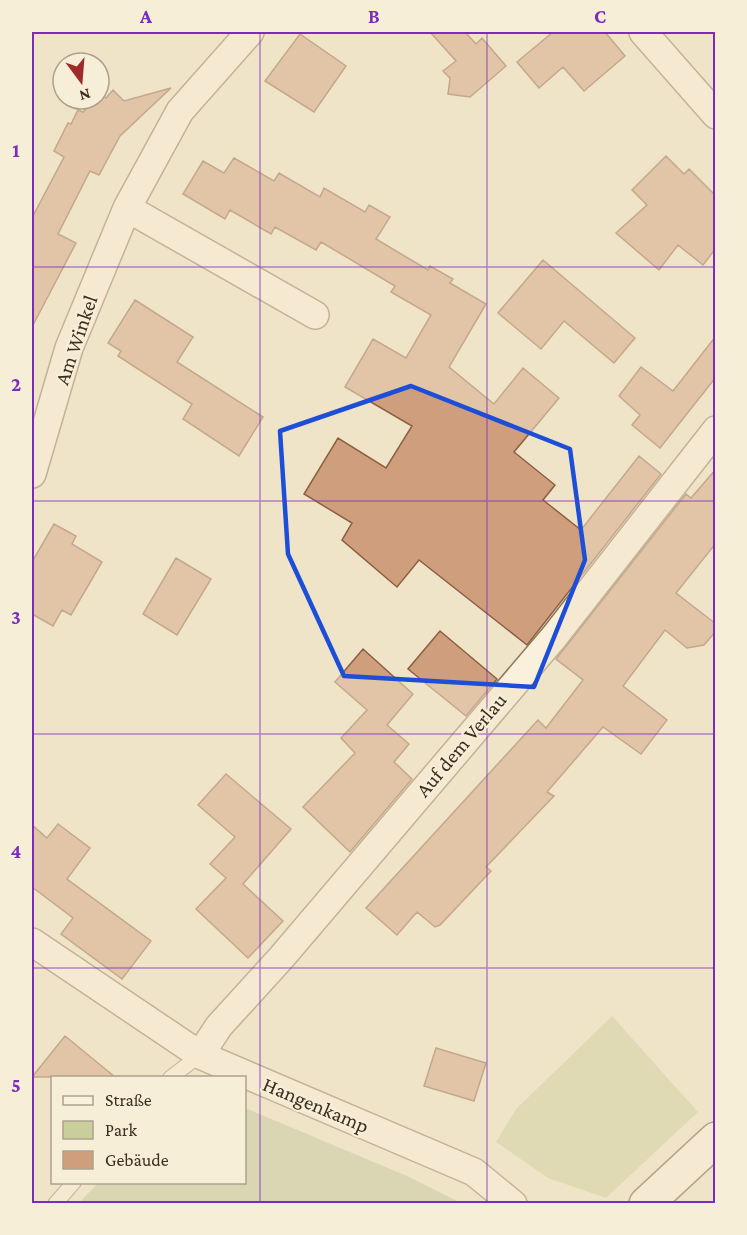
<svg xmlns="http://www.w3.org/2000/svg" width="747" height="1235" font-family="'Crimson Pro',serif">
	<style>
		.green { fill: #c9cf9b }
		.cemetery { fill: #bfc49a }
		.building { fill: #cf9f7d; stroke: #8d5f41; stroke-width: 1.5 }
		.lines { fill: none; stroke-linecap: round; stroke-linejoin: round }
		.service-casing { stroke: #8d765c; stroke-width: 16 }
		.minor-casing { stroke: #8d765c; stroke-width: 30 }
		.secondary-casing { stroke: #6f573f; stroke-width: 36 }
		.service { stroke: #faf1dc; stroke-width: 14 }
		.minor { stroke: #faf1dc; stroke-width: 27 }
		.secondary { stroke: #faf1dc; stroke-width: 33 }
		.marked { fill: none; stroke: #1d4ed8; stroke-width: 4.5; stroke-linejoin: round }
		.grid { fill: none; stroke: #7b2cbf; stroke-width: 1.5; stroke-opacity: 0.55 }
		.labels { text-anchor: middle; stroke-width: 4.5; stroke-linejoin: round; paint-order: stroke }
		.street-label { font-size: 21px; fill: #3d2e20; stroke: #f7eed8 }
		.neatline { fill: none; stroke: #7b2cbf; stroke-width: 2 }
		.grid-label { font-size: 20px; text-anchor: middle; font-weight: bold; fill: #7b2cbf }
	</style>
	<rect width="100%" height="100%" fill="#f0e4c8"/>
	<path class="green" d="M612,1016l86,96 -92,86 -58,-20 -52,-36 20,-33z"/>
	<path class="cemetery" d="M245,1108l162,68 54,27h-382l19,-20 146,-1z"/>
	<path class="building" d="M430,32h35l11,12 6,-6 24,28 -36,31 -22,-3 2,-16 -7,-7 13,-10z
		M553,32h52l20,24 -41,35 -21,-24 -24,21 -22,-26z
		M300,34l46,32 -32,46 -49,-31z
		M171,88l-51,48 -21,39 -9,-4 -32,63 18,9 -44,84v-109l32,-61 -10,-6 14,-28 3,1 7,-14 5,2 13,-13h3l2,-5 5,4 7,-8 11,11z
		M666,156l18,18 5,-5 27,27v52l-13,17 -25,-20 -19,25 -43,-37 31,-28 -15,-15z
		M234,158l40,23 5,-8 41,24 4,-9 41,24 4,-7 21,12 -14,22 52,31 2,-4 23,13 -3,4 36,21 -37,63 45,37 29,-36 36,30 -45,54 41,33 -12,15 38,30 58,-74 22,18 -134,171 -108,-85 -22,27 -55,-47 10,-17 -48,-29 34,-56 48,30 26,-42 -67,-39 28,-48 33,19 25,-43 -40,-23 4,-6 -74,-44 -5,8 -41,-23 -4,7 -41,-24 -5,9 -42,-25 20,-33 21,12z
		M543,260l92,78 -21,25 -50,-42 -23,28 -43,-36z
		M135,300l58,37 -16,25 86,55 -24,39 -56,-37 9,-15 -74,-48 3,-5 -13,-8z
		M716,336v41l-56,71 -28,-23 8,-10 -21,-19 22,-29 32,24z
		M716,469v74l-40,50 40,31v7l-12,14 -17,3 -22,-18 -42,56 44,34 -26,34 -38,-27 -56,65 7,4 -68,71 5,4 -51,54 -5,2 -18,-15 -20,23 -31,-27 172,-188 8,8 37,-48 -27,-21 130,-165 5,4z
		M54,524l22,12 -4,8 30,18 -31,53 -9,-5 -9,16 -21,-12v-52z
		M176,558l35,21 -34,56 -34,-21z
		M440,631l57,48 -31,37 -58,-47z
		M363,649l50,45 -26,31 22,19 -15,18 18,17 -62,73 -47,-45 52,-54 -14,-15 26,-28 -32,-28z
		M226,774l65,55 -48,55 40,37 -35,37 -52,-49 30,-31 -16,-14 25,-27 -37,-32z
		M58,824l32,24 -23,31 84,62 -29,38 -61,-45 12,-16 -41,-31v-62l15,13z
		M65,1036l50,41h-83z
		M436,1048l50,15 -12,38 -50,-15z"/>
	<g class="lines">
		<defs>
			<path id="service" d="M170,1078l30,-23
				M55,1204l19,-22"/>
			<path id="minor" d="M643,32l73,83
				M127,208l188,107
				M32,474l37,-126 58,-140 53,-97 70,-79
				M32,942l168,113 274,117 39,32
				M200,1055l19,-29 62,-68 273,-321 162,-207"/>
			<path id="secondary" d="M646,1204l70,-65"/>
		</defs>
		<use href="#service" class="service-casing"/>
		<use href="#minor" class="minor-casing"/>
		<use href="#secondary" class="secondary-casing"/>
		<use href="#service" class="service"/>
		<use href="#minor" class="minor"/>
		<use href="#secondary" class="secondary"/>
	</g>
	<path d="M0 0H747V1235H0ZM411,386l159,63 15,111 -51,127 -190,-11 -56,-122 -8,-123z" fill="#f0e4c8" fill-opacity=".55" fill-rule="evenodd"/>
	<path class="marked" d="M411,386l159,63 15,111 -51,127 -190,-11 -56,-122 -8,-123z"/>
	<path class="grid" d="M260,32v1172M487,32v1172M32,267h684M32,501h684M32,734h684M32,968h684"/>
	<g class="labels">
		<g class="street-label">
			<text transform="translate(76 340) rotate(-71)" y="7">Am Winkel</text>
			<text transform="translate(461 745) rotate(-50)" y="7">Auf dem Verlau</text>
			<text transform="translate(316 1105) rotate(23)" y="7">Hangenkamp</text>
		</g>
	</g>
	<rect width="747" height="1235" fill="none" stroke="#f7eed8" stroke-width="66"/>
	<rect x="51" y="1076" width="195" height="108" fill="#f7eed8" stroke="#ada18e" stroke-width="1.5"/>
	<rect x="63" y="1096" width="30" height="9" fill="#faf1dc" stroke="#ada18e" stroke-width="1.5"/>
	<text x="105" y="1106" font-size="18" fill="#3d2e20">Straße</text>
	<rect x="63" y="1121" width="30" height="18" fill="#c9cf9b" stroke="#ada18e" stroke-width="1.5"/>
	<text x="105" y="1136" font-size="18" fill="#3d2e20">Park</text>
	<rect x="63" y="1151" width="30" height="18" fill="#cf9f7d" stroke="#ada18e" stroke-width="1.5"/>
	<text x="105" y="1166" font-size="18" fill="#3d2e20">Gebäude</text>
	<g transform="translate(81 81) rotate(164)"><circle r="28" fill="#f7eed8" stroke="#ada18e" stroke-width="1.5"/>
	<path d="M0-4.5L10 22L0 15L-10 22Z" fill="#9e2a2b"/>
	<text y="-9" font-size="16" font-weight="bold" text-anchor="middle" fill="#3d2e20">N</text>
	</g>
	<rect x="33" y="33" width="681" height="1169" class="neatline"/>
	<g class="grid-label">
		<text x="146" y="23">A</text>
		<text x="374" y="23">B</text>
		<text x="600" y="23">C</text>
		<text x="16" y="157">1</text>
		<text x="16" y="391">2</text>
		<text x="16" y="624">3</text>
		<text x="16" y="858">4</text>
		<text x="16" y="1092">5</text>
	</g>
</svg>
